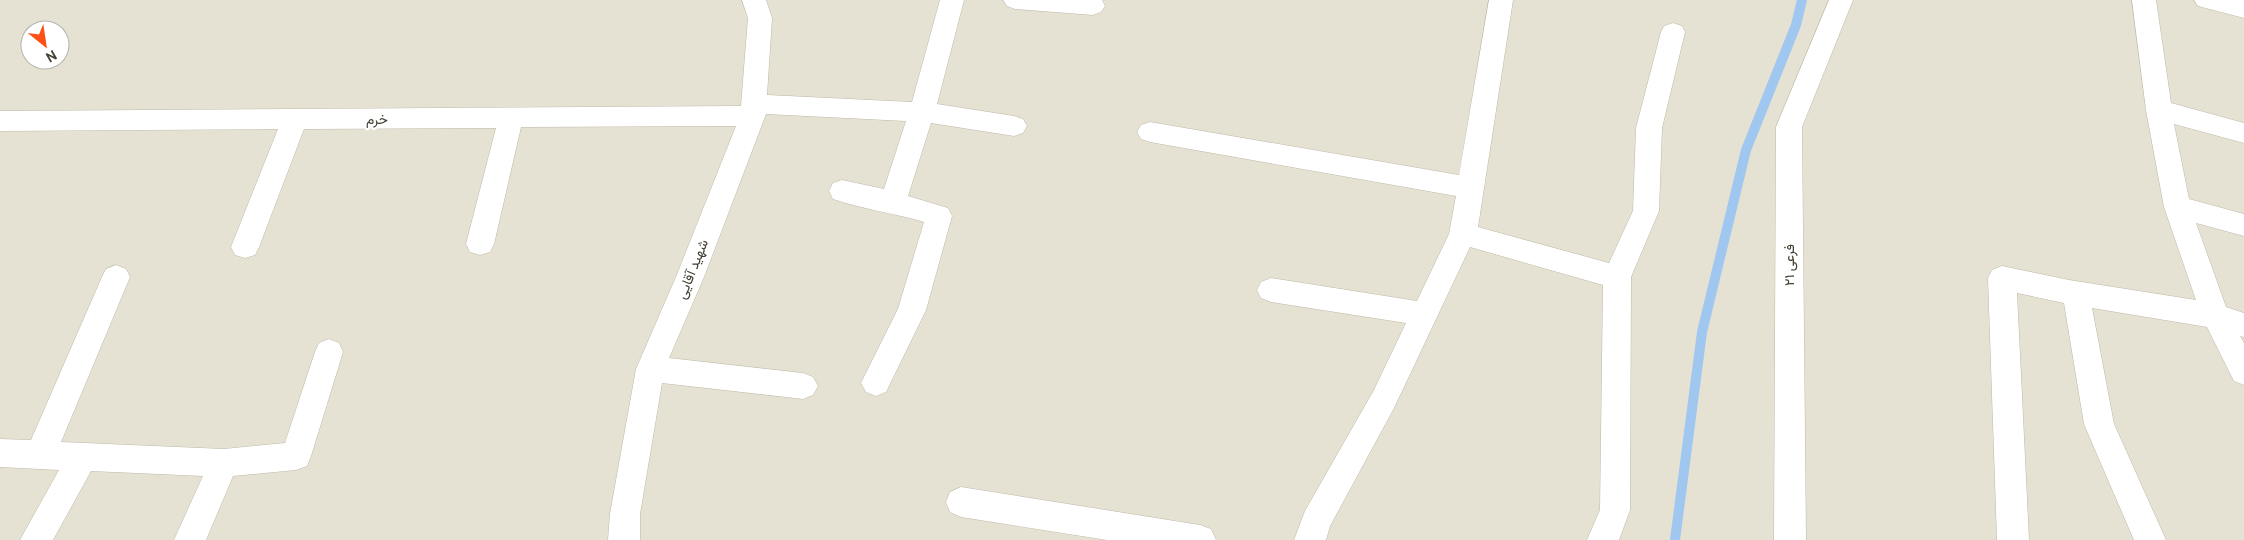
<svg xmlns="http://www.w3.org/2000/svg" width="2244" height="540" font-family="Overpass,Vazirmatn,sans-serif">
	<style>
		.residential { fill: #e6e2d3; fill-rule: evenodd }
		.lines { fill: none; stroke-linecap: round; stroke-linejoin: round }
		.stream { stroke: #a0c7f0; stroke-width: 10 }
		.minor-casing { stroke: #beb9a7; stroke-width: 1 }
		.minor { fill: #fff; fill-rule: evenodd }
		.labels { text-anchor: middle; stroke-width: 4.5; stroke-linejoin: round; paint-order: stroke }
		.street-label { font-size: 14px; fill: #454034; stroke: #fff }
	</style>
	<rect width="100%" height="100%" fill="#f2f0e5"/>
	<path class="residential" d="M0,0h2244v540h-2244zM30,30h30v30h-30z"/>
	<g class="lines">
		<path class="stream" d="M1675,540l27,-208 44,-182 50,-125 6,-25"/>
		<defs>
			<path id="minor" d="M742,0h24l6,18 -5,77 145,7 28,-102h24l-27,104 77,12 9,3 4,7 -4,7 -9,3 -83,-13 -23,73 40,12 4,8 -26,94 -40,82 -10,4 -10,-4 -5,-9 37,-74 26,-87c-30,-9 -62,-13 -91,-23l-4,-8 4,-8 9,-3 42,9 22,-68 -140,-7 -62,163 -35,81 134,15 10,4 5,9 -5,9 -10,4 -141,-16 -22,131v26h-32l2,-26 26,-145 40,-92 60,-151 -215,1 -27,117 -4,8 -10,3 -10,-3 -4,-8 30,-116 -192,1 -45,118 -4,8 -10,3 -10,-3 -4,-8 47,-118 -278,2v-20l741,-5 7,-88z
				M1003,0h99l3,6 -4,6 -8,3 -78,-6 -8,-3z
				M1489,0h24l-35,227 131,36 24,-52 3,-83 25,-96 3,-6 9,-3 9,3 3,6 -23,96 -3,83 -28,66 -1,233 -11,30h-32l13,-30 3,-225 -133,-38 -76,161 -64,118 -4,14h-32l11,-29 69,-121 32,-67 -135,-21 -10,-4 -4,-8 4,-8 10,-4 146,23 32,-67 7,-38 -306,-54 -9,-3 -4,-7 4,-7 9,-3 309,53z
				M1829,0h24l-51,127 4,413h-32l2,-413z
				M2132,0h24l15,103 73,20v20l-70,-19 15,75 55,15v22l-48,-13 30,84 18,6v24l-4,-1 4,7v42l-10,-4 -27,-54 -115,-19 22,116 52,116h-32l-50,-116 -20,-121 -47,-10 12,247h-32l-9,-262 4,-8 10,-4 67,14 127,20 -32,-93 -18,-97z
				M2194,0h50v18l-46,-12z
				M116,265l10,4 4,8 -69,165 163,7 61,-6 30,-91 4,-9 10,-4 10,4 4,9 -32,104 -4,10 -11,4 -63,6 -27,64h-32l29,-64 -112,-5 -38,69h-33l39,-70 -59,-3v-28l31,1 71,-163 4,-8z
				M961,487l239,38 11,4 5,11h-109l-146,-23 -11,-5 -4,-10 4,-10z"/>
		</defs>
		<use href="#minor" class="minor-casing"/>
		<use href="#minor" class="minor"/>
	</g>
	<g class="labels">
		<g class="street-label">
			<text x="377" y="124">خرم</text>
			<text transform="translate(1789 265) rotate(-90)" y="5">فرعی ۲۱</text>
			<text transform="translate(692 269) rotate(-68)" y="5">شهید آقایی</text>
		</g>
	</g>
	<g transform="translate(45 45) rotate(150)"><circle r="24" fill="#ffffff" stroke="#b5b3ae"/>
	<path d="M0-4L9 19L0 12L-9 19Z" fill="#fb4f13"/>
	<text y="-8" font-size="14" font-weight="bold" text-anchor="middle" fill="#454034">N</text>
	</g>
</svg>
